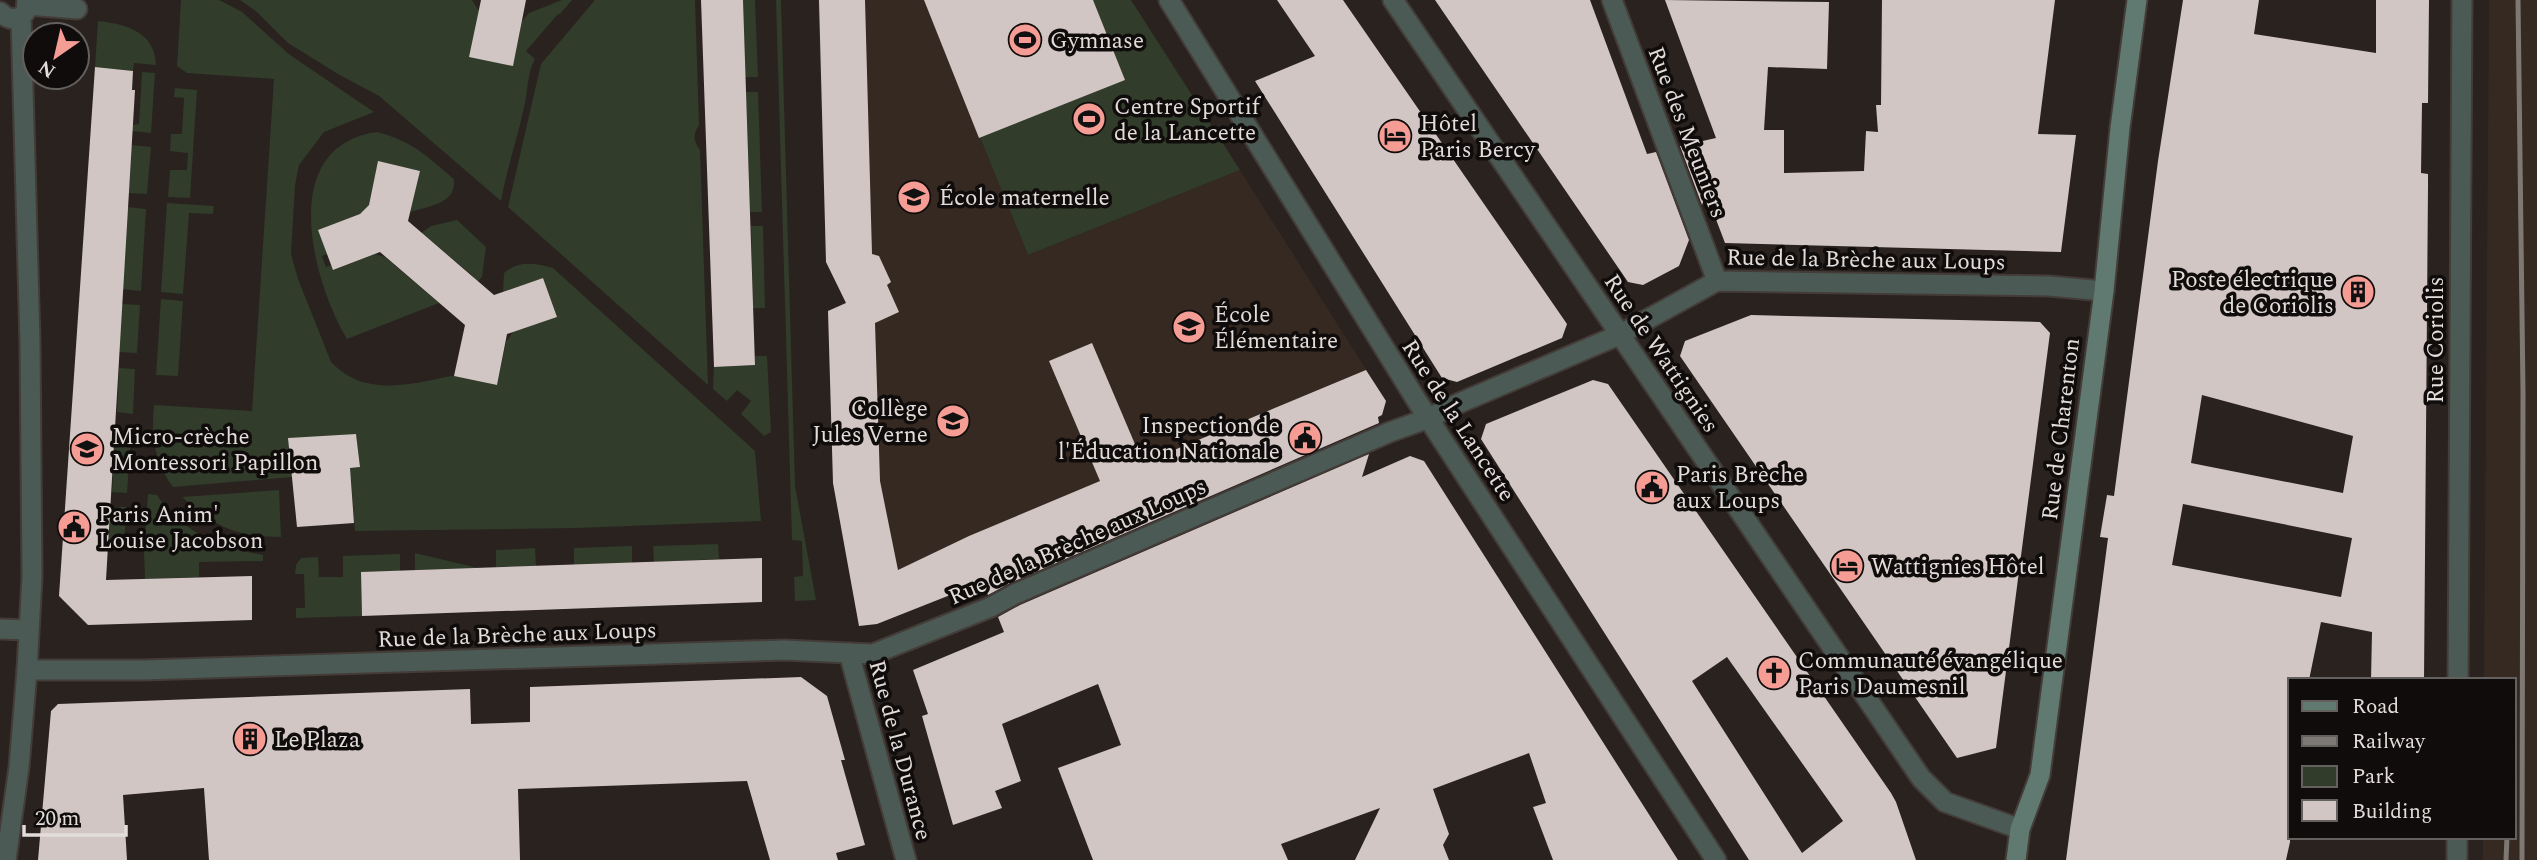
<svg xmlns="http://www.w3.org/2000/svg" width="2537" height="860" font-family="Spectral,serif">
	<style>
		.built { fill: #352921 }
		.green { fill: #313c2b }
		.building { fill: #d1c6c3; fill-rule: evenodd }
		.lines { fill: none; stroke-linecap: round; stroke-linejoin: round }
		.pedestrian-casing { stroke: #433c38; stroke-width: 23 }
		.minor-casing { stroke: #433c38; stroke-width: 23 }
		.secondary-casing { stroke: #433c38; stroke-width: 23 }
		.pedestrian { stroke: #4b5a55; stroke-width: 19 }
		.minor { stroke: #4b5a55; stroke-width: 19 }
		.secondary { stroke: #607971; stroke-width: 19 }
		.rail { stroke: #7e7875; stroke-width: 5 }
		.labels { text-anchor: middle; stroke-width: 7; stroke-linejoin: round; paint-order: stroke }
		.poi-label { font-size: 23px; fill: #e2dddb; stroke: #0f0c0b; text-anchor: start }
		.street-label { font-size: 23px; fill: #e2dddb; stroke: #0f0c0b }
	</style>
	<rect width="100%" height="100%" fill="#29221e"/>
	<path class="built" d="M818,0h106l104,255 212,-85 146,231 -4,13 -311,132 -194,78 -18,2 -26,-143 -5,-172 18,-9 -20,-40z
		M2489,0h48v860h-54v-23h31v-157h-30z"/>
	<path class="green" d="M181,0h38l8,4 15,8 48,43 84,57 -50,20 -25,33 -4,20 -4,69 7,25 33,83c27,28 60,26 96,19 8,-1 18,-5 27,-5 13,0 29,6 43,9l9,-43 7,-10 44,-15 -14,-39 -40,14 1,-19c15,-13 31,-10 49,-5l202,183 6,70 -185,7 -221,3 -4,-52 -16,1v-10l25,-3 -4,-33 -67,4 3,39 -119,10c-19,-24 -22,-52 -19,-82l98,6 22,-332 -87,-6 -10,-7z
		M240,0h232l41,65 9,-44 7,-8 33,-13h10l-12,14h-2l-32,37 9,8c-8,14 -7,33 -11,49 -7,31 -17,61 -23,93l-122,-105 -41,-22 -50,-31 -31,-31z
		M595,0h100l4,125c-6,9 -6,16 1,25l8,235 -200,-178 33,-143z
		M743,0h12l3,77h-13z
		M776,0h5l14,486 21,114 -21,1 -1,-24 9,-1 -1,-35 -10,-1z
		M924,0h207l109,170 -212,85z
		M98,21c27,3 57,10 58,44l-22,-2 -1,8 -38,-4z
		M142,72l13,1 -4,60 -19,-2v-6l7,-1z
		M175,88l22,2 -7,108 -22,-1 2,-27h17l1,-17 -18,-2 1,-17h11l2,-36 -10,-1z
		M746,92h12l4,120h-12z
		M377,132c35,9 50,24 77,47 3,25 -25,27 -44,33l10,-41 -42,-9 -9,43 -42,49 -5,2 4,11 6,-2 2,5 41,-16 10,3 54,46 -92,36c-35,-59 -71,-193 30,-207z
		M131,145l20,2 -4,47 -19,-1z
		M167,203l47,3 -1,8 -24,-1 -6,81 -22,-2z
		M127,207l19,2 -5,82 -19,-2z
		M457,220l29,27 -4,30 -6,6 -3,-7 -43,-36 -2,1 -8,-7 11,-8z
		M751,226h12l2,82h-12z
		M161,299l22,2 -5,75 -22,-1z
		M121,304l19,1 -3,48 -19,-1z
		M755,356h12l4,76 -7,4 -23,-22 10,-13 -14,-11 -10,11 -14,-12 1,-22 41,-2z
		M119,368l16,1 -2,45 -16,-2z
		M115,435h16l-4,58 -15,-1z
		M279,490l2,47c-44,0 -67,-10 -99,-40z
		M148,494l9,1c24,37 64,53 106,60v6l-64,1v15l-54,2 -1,-27z
		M111,507h16l-4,44h-15z
		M718,544l1,15 -65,3 -1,-16z
		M632,546v17l-58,2v-17z
		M535,548l1,18 -40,1v-17z
		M415,553l63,15 -63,2z
		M400,554v17l-39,2 1,43 -66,2v-10h9l-1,-34h-9l1,-9 5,-7 17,-1 1,20h24v-21z"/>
	<path class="building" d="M481,0h45l-13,66 -44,-9z
		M701,0h42l12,365 -41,2z
		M819,0h46l7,254 7,2 12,26 -4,3 12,27 -24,11 5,158 18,89 71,-34 131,-55 -51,-120 43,-18 51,120 223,-93 20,31 -4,14 -4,2 1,6 -369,160 -22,12 -5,-13 -106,42 -18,2 -26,-143 -5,-172 18,-8 -20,-41z
		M924,0h169l32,80 -146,58z
		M1277,0h66l224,324 -5,14 -105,44 -15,-4 -187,-297 60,-25z
		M1435,0h155l57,154 9,-2 33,88 -10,26 -36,19 -15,-3z
		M1665,0l164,2 -2,67 -59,-2 -4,63h20v43l80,-2 2,-40 12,1 -2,-27h5l1,-105h173l-17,134 38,1 -15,117 -336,-9 -19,-50 -4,12 -22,-59 36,-8z
		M2183,0h76l-5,34 122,19v-53h53l-1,103h-6l-1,70 7,1v12l-4,494h-53l1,-48 -51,-10 -12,58h-19v162l-4,18h-220l42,-322 -8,-1 7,-42 7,1 44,-335zM2202,395l151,41 -10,57 -152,-30zM2183,504l169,34 -11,59 -169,-32z
		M95,67l38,4 -1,19h3l-29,490 146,-4v44l-164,5 -29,-29z
		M378,161l42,10 -12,50 86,74 49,-17 14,39 -50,17 -10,51 -43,-9 11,-51 -85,-73 -47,18 -15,-40 42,-16 9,-9z
		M1751,315l289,7 10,11 -54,415 -39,10 -277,-402 5,-15z
		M1593,380l15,4 283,409 5,9 20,58h-167l-268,-421 5,-15zM1727,657l116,164 -41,32 -110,-172z
		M356,434l4,33 -10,1 4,55 -57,4 -9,-89z
		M1369,454l-7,23 48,-21 14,5 254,399h-125l-20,-53 13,-4 -17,-50 -96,36 16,45 -6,11 6,15h-94l25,-52 -99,36 7,16h-195l-35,-92 63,-23 -23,-61 -96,40 19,57 -26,10 7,17 -49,17 -31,-109 6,-2 -15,-44 91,-38 -6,-15 22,-12z
		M762,558v44l-400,14 -1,-44z
		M801,677l26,19 18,64h-4l24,85 -29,8 2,7h-68l-23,-79 -229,8 2,71h-311l-5,-72 -81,7 4,65h-89l13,-149 7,-7 412,-15 1,35 59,-2v-35z"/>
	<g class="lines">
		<defs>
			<path id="pedestrian" d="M849,653l24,1 118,-47 24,-13 375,-162 39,-14
				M6,860l13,-93 8,-97"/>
			<path id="minor" d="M27,0l-1,11 -5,6 9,326 2,234 -5,93h117l640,-20 65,3 57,207
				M1169,0l248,401 299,459
				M1393,0l528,778 24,24 75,27
				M1612,0l105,281
				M28,5l49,4
				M0,12c7,7 12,8 21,5
				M1429,418l28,-14 162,-69 98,-54 332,5 55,5
				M0,629l29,1
				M2458,680l4,-680
				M2457,860v-23"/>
			<path id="secondary" d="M2016,860l4,-31 20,-54 64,-484 16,-163 17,-128"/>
		</defs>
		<use href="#pedestrian" class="pedestrian-casing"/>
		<use href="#minor" class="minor-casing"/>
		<use href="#secondary" class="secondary-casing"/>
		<use href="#pedestrian" class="pedestrian"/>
		<use href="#minor" class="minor"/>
		<use href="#secondary" class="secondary"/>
		<path class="rail" d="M2518,0l5,392 -1,468
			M2506,860l1,-23"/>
	</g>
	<defs>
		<symbol id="stadium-disc" viewBox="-11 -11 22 22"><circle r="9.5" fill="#f59c94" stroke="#0f0c0b"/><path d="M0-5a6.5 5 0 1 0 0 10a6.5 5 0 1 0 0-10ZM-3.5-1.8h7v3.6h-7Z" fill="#111"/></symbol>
		<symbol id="hotel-disc" viewBox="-11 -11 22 22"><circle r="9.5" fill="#f59c94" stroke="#0f0c0b"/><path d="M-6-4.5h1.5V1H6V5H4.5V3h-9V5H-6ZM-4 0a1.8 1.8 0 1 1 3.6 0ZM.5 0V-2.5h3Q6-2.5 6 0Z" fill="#111"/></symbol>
		<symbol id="school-disc" viewBox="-11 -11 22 22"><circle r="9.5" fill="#f59c94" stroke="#0f0c0b"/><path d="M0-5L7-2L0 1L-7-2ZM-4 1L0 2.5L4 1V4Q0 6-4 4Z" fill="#111"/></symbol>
		<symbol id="building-disc" viewBox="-11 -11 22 22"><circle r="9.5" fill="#f59c94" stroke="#0f0c0b"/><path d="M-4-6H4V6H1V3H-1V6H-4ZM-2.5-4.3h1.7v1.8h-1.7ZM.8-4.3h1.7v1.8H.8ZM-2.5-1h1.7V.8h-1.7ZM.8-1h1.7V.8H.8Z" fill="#111"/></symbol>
		<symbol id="civic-disc" viewBox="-11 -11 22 22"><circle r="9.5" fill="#f59c94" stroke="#0f0c0b"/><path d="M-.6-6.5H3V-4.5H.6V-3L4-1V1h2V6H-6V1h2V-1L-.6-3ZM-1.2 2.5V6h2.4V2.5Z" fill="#111"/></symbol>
		<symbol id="church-disc" viewBox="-11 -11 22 22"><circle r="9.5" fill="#f59c94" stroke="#0f0c0b"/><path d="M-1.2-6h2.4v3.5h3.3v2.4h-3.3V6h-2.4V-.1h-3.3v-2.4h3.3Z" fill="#111"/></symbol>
	</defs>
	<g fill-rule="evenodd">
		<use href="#stadium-disc" x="1006" y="21" width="38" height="38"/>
		<use href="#stadium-disc" x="1070" y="100" width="38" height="38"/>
		<use href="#hotel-disc" x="1376" y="117" width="38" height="38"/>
		<use href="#school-disc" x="895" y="178" width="38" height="38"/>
		<use href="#building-disc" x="2339" y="273" width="38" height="38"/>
		<use href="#school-disc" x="1170" y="308" width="38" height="38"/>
		<use href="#school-disc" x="934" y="402" width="38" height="38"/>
		<use href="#civic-disc" x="1286" y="419" width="38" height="38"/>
		<use href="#school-disc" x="68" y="430" width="38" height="38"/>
		<use href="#civic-disc" x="1633" y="468" width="38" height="38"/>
		<use href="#civic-disc" x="55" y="508" width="38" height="38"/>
		<use href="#hotel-disc" x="1828" y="547" width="38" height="38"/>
		<use href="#church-disc" x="1755" y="654" width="38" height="38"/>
		<use href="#building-disc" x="231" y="720" width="38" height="38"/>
	</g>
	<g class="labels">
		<g class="poi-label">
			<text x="1050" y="48">Gymnase</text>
			<text x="1114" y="114">Centre Sportif<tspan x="1114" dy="26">de la Lancette</tspan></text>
			<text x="1420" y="131">Hôtel<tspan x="1420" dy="26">Paris Bercy</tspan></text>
			<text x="939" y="205">École maternelle</text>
			<text x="2334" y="287" text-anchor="end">Poste électrique<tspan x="2334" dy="26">de Coriolis</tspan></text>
			<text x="1214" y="322">École<tspan x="1214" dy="26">Élémentaire</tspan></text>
			<text x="928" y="416" text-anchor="end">Collège<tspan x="928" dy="26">Jules Verne</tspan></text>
			<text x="1280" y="433" text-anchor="end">Inspection de<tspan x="1280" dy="26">l'Éducation Nationale</tspan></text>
			<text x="112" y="444">Micro-crèche<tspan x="112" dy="26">Montessori Papillon</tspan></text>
			<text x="1676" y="482">Paris Brèche<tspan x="1676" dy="26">aux Loups</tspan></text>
			<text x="98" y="522">Paris Anim'<tspan x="98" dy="26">Louise Jacobson</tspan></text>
			<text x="1871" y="574">Wattignies Hôtel</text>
			<text x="1798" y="668">Communauté évangélique<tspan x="1798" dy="26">Paris Daumesnil</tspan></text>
			<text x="274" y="747">Le Plaza</text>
		</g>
		<g class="street-label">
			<text transform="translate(1688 132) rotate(69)" y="8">Rue des Meuniers</text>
			<text transform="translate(1866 259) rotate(1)" y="8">Rue de la Brèche aux Loups</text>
			<text transform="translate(2435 340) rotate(-90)" y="8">Rue Coriolis</text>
			<text transform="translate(1662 353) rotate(56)" y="8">Rue de Wattignies</text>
			<text transform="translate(1459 420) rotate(57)" y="8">Rue de la Lancette</text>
			<text transform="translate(2060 429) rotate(-83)" y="8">Rue de Charenton</text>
			<text transform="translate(1077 541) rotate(-24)" y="8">Rue de la Brèche aux Loups</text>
			<text transform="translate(517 634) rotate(-2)" y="8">Rue de la Brèche aux Loups</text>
			<text transform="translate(901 750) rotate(75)" y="8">Rue de la Durance</text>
		</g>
	</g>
	<rect x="2288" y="678" width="228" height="161" fill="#0f0c0b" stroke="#63605e" stroke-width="2"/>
	<rect x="2302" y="701" width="35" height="10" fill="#607971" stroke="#63605e" stroke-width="2"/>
	<text x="2352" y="713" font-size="21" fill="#e2dddb">Road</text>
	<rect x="2302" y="736" width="35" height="10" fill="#7e7875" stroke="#63605e" stroke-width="2"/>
	<text x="2352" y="748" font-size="21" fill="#e2dddb">Railway</text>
	<rect x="2302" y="766" width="35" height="21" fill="#313c2b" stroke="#63605e" stroke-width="2"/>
	<text x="2352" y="783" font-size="21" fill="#e2dddb">Park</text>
	<rect x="2302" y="800" width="35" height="21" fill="#d1c6c3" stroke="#63605e" stroke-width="2"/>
	<text x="2352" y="818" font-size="21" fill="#e2dddb">Building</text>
	<g transform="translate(56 56) rotate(214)"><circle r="33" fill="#0f0c0b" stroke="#63605e" stroke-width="2"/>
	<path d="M0-5L12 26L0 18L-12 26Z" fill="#f59c94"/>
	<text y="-10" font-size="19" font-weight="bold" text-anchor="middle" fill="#e2dddb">N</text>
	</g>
	<path d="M24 825v10h102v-10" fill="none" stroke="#e2dddb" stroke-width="3.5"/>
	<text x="35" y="825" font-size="21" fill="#e2dddb" stroke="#0f0c0b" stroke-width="5" paint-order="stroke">20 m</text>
</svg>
